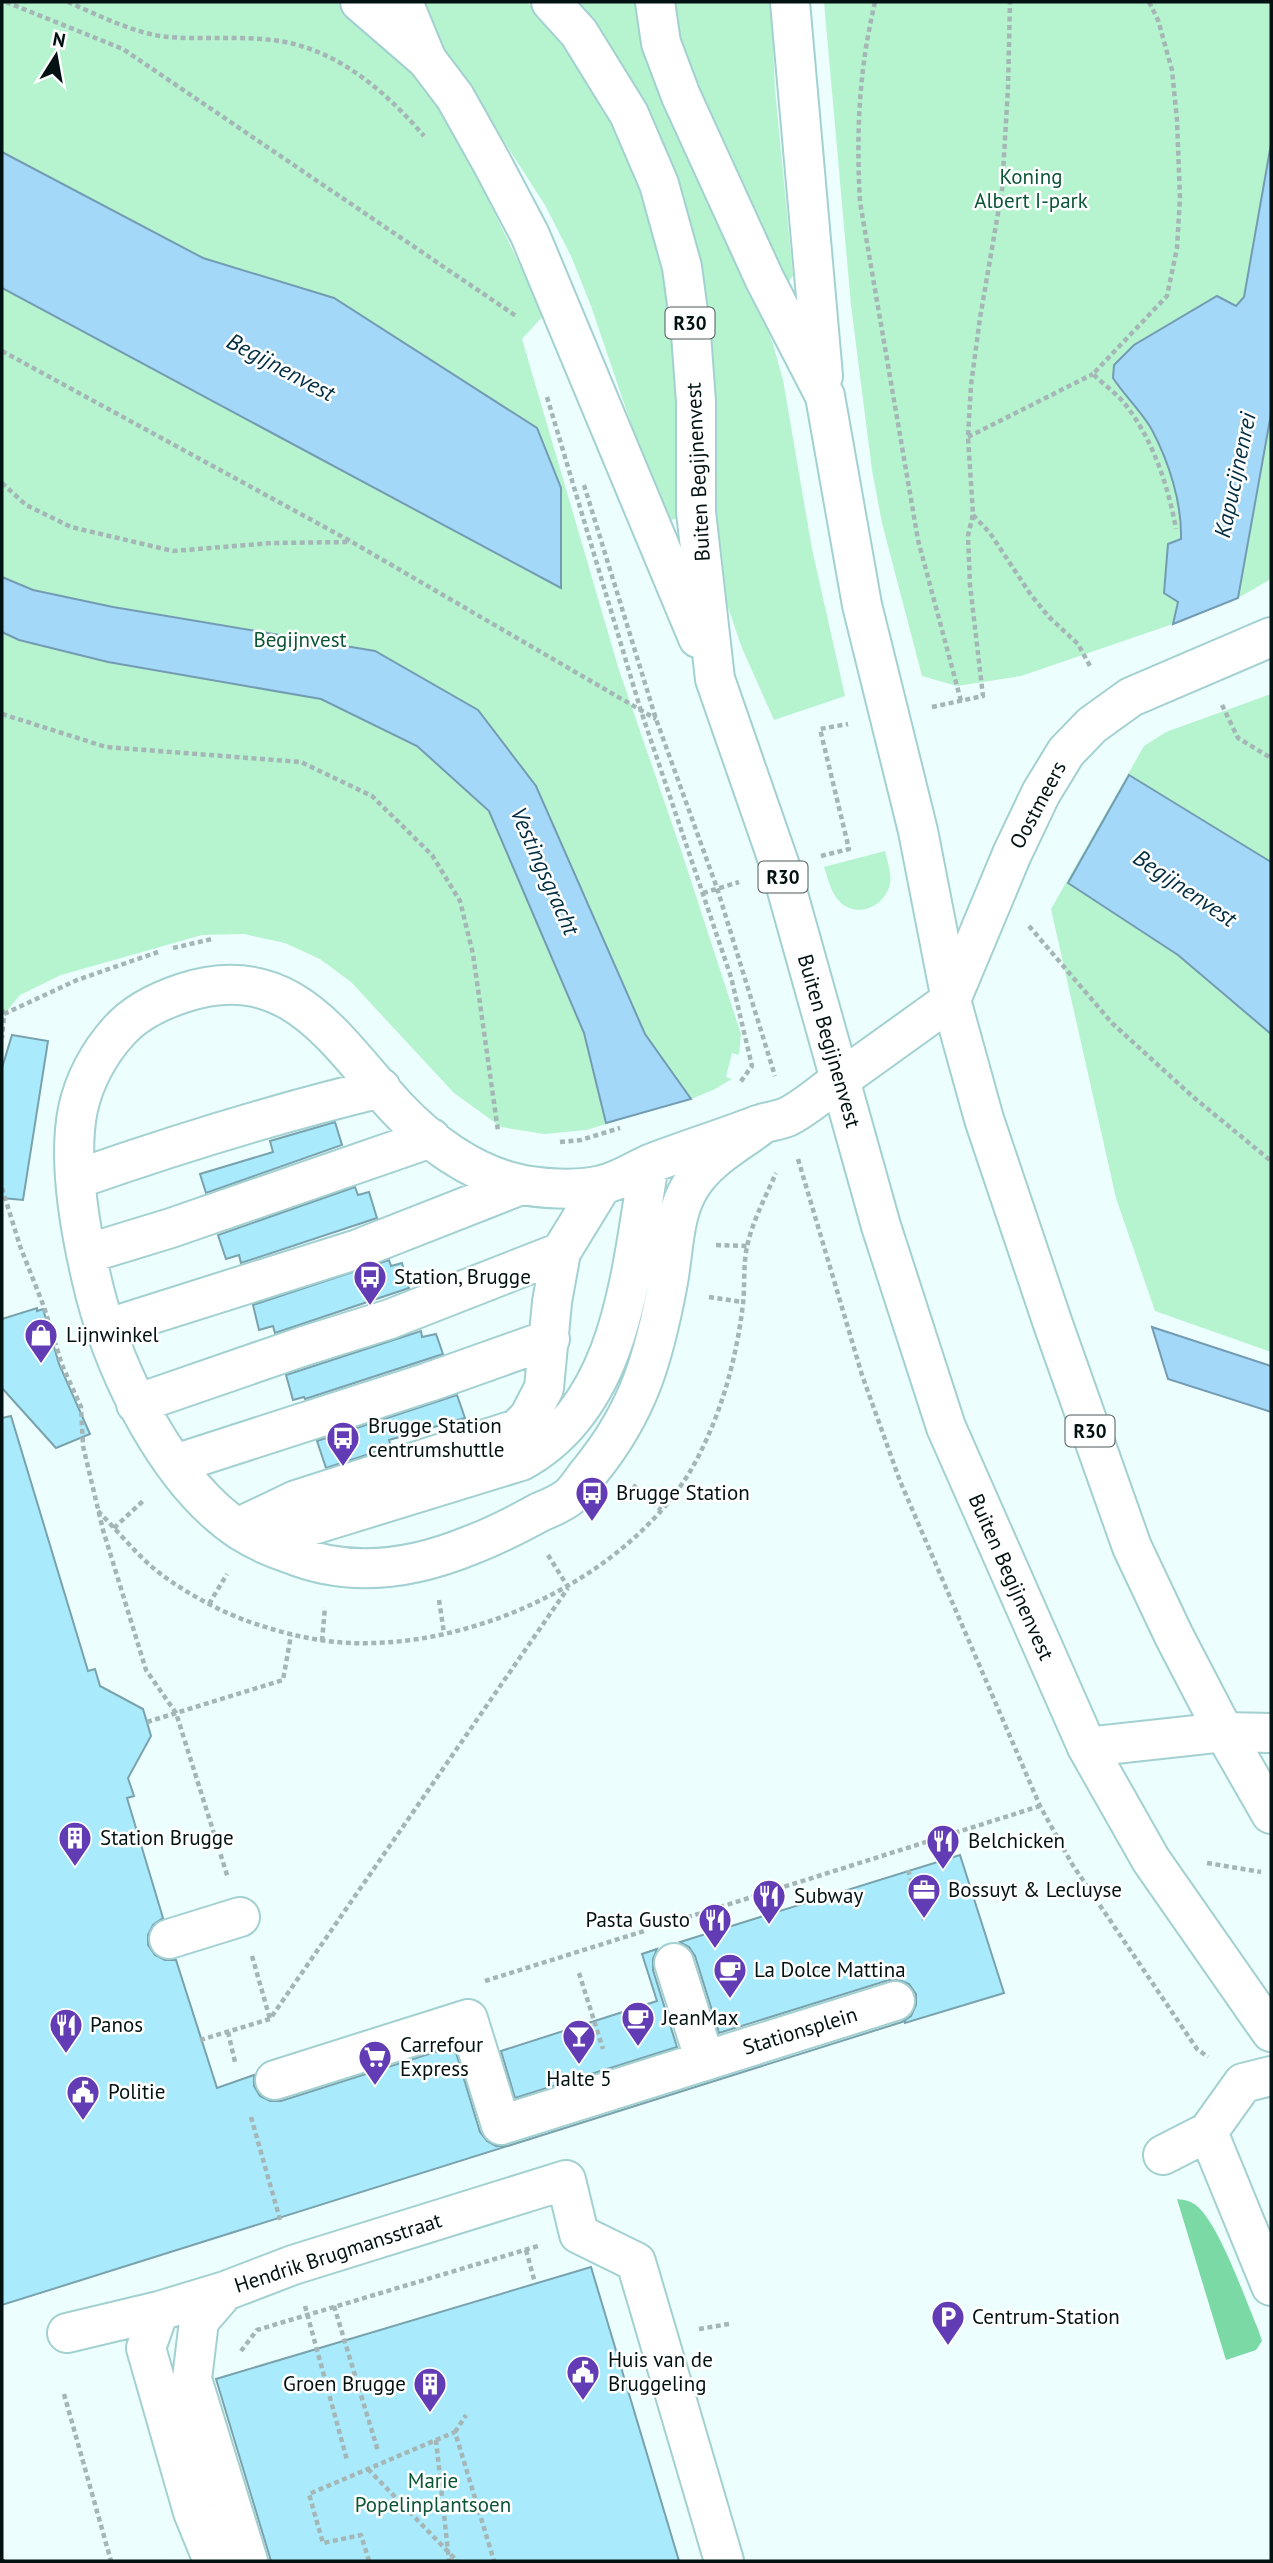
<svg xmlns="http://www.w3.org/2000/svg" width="1273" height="2563" font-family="'PT Sans',sans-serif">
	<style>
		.green { fill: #b6f3cf }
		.forest { fill: #7ad9a5 }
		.water { fill: #a4d8f8; stroke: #739cb3; stroke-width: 2 }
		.building { fill: #a9ebfc; stroke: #79a2ad; stroke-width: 2 }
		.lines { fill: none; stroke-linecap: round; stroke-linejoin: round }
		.minor-casing { stroke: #a3d0d1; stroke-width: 42 }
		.major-casing { stroke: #a3d0d1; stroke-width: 42 }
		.path { stroke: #a5b6b6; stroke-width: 4.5; stroke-dasharray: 5 3.5; stroke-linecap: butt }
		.minor { stroke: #fff; stroke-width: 38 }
		.major { stroke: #fff; stroke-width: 38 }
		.rail { stroke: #314141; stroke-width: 5; stroke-dasharray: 9 9; stroke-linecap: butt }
		.labels { text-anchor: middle; stroke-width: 5; stroke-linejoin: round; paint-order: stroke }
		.shield { fill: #fff; stroke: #4e5858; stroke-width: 2 }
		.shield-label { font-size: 19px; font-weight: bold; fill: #021111 }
		.park-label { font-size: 21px; fill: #0b5636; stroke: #fff }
		.street-label { font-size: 21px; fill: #021111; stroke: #fff }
		.poi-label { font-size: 21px; fill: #021111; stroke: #fff; text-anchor: start }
		.water-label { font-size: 23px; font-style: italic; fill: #012d42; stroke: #fff }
	</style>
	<rect width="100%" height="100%" fill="#ecfefe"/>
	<path class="green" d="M2,2h334l61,52 24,26 36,55 87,180 -22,24 97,331 61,177 61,187 -2,21 -7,-2 -6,24 6,2 -19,11 -22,9 -105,31 -42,4 -43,-7 -47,-34 -103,-111 -31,-23 -35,-16 -41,-9 -42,1 -141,40 -41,20 -18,22z
		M420,2h106l22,19 80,119 47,163 5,215 -10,2 -10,-11 -69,-203 -20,-50 -26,-51 -101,-156z
		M577,2h62l134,342 10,36 29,169 33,147 -71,24 -32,-72 -21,-61 -45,-406 -24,-64 -28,-50z
		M671,2h100l4,87 18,187 -5,6h-5l-98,-219z
		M824,2h447v142l-27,153 -8,9 -19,-10 -20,13 -84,69c11,17 30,35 39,52 11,21 27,63 30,87 3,29 -2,78 -9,107l-152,52 -64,10 -35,-10 -40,-153 -10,-53 -21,-165z
		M1271,414v165l-33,19z
		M1271,694v658l-116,-41 -39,-113 -65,-289 93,-163 22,-14z
		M885,851c2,10 7,22 5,32 -4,23 -32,36 -50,19 -9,-9 -12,-23 -16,-35z"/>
	<path class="forest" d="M1177,2199c8,1 14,2 20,7 23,20 48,93 61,123l4,12 -6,9 -30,10z"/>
	<path class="water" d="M1271,144v270l-33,184 -65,26 5,-22 -14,-9 4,-49 13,-5c1,-36 -12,-77 -29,-109 -9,-17 -28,-35 -39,-52l1,-13 20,-20 83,-49 19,10 8,-9z
		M2,152l201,106 131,40 203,130 24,60v100l-559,-300z
		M2,577l31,13 80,17 262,44 103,59 58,76 109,248 46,65 -85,24 -22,-90 -95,-222 -72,-65 -96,-47 -213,-37 -89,-22 -17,-8z
		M1129,775l142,87v172l-93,-79 -110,-72z
		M1152,1327l119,39v46l-103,-33z"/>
	<path class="building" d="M12,1035l36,6 -25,159 -21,-2v-130z
		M335,1122l7,23 -136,48 -6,-19 73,-22 -3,-11z
		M355,1187l3,8 11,-3 8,26 -136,45 -2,-8 -13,4 -8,-24z
		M389,1260l2,6 11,-3 7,25 -134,45 -2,-7 -14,4 -6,-25z
		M37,1308v3l6,-2 16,55 31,70 -34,14 -54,-60v-69z
		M421,1331l1,6 14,-3 7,20 -138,45 -1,-2 -11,3 -7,-25z
		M457,1395l8,23 -76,22 2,7 -65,21 -9,-27z
		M11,1416l77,255 7,-2 5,17 43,23 8,27 -23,42 6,18 -7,2 36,120 -10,7 -5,10v10l7,10 10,5h11l41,128 37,-13v11l6,10 10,5h11l173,-55 26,86 7,9 9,5h12l394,-124 9,-6 5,-11v-11l-7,-10 -10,-4h-10l-170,53 -24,-77 -6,-9 -9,-5 280,-87 44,138 -99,30v-2l-903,284v-887z
		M657,1949l-4,10v11l24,77 -162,51 -14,-47 156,-50 -15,-47z
		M591,2267l88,294h-408l-55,-182z"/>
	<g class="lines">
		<defs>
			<path id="minor" d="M403,2l24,58
				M951,1000l61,-146 29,-61 25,-41 26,-27 39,-28 140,-60
				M764,1123c-25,20 -57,35 -74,64 -17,28 -16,62 -22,95 -14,75 -29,129 -78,189 -7,8 -13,19 -21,26 -8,6 -19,11 -29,15 -22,12 -45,24 -69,33 -58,24 -121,33 -180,9 -18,-6 -34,-13 -50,-23 -72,-48 -125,-156 -146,-238 -13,-52 -28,-131 -17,-184 6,-28 21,-56 40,-77 17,-20 41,-31 65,-39 108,-35 152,48 214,115 31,33 73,64 118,75 23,6 64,8 87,2 17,-4 34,-15 50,-22 34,-13 69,-24 103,-37 10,-4 22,-5 32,-9 19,-9 37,-26 54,-38
				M77,1179c100,-35 200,-66 304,-91
				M86,1254l85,-26 260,-90
				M105,1329l253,-80 163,-64
				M136,1404l168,-58 86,-27 171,-67
				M175,1464l254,-82 121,-43
				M237,1528l59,-28 221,-71 12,-12 15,-29 8,-86 9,-50 41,-67
				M265,1544l38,-16 218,-67c103,-56 110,-193 128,-296
				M1087,1747l137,-15 47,1
				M169,1939l71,-22
				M674,1963l31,98
				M275,2080l193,-61 33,106 394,-124
				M1208,2132l63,154
				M1163,2155l45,-23 35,-49 28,-7
				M67,2333l92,-22
				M213,2561l-20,-49 -47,-164 13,-37 66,-20
				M248,2561l-56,-182 7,-58 26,-30 68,-26 273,-85 13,54 57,28 88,299"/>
			<path id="major" d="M360,2l67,58 28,37 37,66 38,72 168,403
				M551,2l28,31 50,81 30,70 23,83 9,67 5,68v110l19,167 66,190 100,357 65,201 141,320 64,113 120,172
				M655,2l6,41 20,53 84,184 60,116 37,209 56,226 33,169 33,119 69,205 79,223 42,89 50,96 47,82
				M790,2l33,374
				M841,1079l110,-79"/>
		</defs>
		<use href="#minor" class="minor-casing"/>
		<use href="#major" class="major-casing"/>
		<path class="path" d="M6,2l117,47 393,267
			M68,2c30,13 67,32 100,35 39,3 79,-2 117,5 57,11 103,52 139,94
			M875,2c-16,68 -19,130 -15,200l58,338 43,161
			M1149,2l9,18 14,50 5,50 3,78 -3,50 -10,48 -74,78c10,10 23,19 32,30 28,36 43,81 51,125
			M2,351l350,191 304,177
			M547,397l94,314 90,266 21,89 -13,18
			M968,437l125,-63
			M2,483l24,22 45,22 102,24 99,-8 79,-1
			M584,485l72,234 61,169 58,188
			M973,515l17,18 41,62 18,22 29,27 12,22
			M1222,705l16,33 33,20
			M932,707l51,-11 -13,-111 -2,-49 5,-22 -5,-77 3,-52 9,-67 22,-128 6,-102 2,-86
			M2,714l104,33 195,15 71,34 60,59 28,46 13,53 25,177
			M821,856l28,-7 -29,-120 28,-5
			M703,893l36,-11
			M1029,926l83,97 80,73 79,65
			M173,948l39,-9
			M2,1010l2,4 -2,24
			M4,1014l73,-34 81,-28
			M560,1142l21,-2 39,-12
			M798,1159l64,216 38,106 140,325 32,58 125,185 11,8
			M2,1188l18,58 24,61 18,58 19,42 2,39 20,84 43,140 30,43 52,165
			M716,1245l31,1
			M709,1297l34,5
			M633,1485l28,25
			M98,1511c21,21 40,46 64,64 26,19 57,36 88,47 40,14 82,23 124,21 117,-3 256,-71 317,-173 29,-51 45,-108 52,-166 2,-18 0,-39 4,-57 5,-25 19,-51 29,-74
			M114,1528l29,-27
			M548,1555l20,32
			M439,1600l5,33
			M209,1604l18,-30
			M322,1641l3,-34
			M147,1722l136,-42 8,-45
			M1207,1863l54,9
			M908,1870l16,50
			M679,1920l361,-114
			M252,1956l18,63
			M579,1973l24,76
			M485,1981l159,-50
			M228,2032l7,30
			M200,2040l70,-21 298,-431
			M251,2117l30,106
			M526,2250l9,33
			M305,2306l42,154
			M334,2306l44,145
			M699,2329l30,-5
			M241,2351l16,-21 281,-84
			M64,2394l47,167
			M455,2432l11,-17
			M436,2440l19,-8 39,129
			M368,2469l89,92
			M369,2561l-8,-26 -38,8 -14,-49 127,-54 13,121"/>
		<use href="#minor" class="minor"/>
		<use href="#major" class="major"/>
		<path class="rail" d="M2,2559v2"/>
	</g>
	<defs>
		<symbol id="bus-pin" viewBox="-11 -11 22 30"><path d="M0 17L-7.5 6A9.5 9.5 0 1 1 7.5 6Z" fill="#623cb4" stroke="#fff"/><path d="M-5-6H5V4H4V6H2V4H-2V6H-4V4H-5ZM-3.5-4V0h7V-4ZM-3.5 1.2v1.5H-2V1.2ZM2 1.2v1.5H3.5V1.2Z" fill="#fff"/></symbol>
		<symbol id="shop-pin" viewBox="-11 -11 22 30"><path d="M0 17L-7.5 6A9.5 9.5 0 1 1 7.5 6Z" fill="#623cb4" stroke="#fff"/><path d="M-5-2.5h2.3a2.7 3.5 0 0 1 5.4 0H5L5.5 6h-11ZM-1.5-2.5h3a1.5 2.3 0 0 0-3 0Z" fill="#fff"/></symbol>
		<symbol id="building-pin" viewBox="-11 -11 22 30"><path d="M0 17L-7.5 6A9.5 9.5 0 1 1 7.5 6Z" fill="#623cb4" stroke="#fff"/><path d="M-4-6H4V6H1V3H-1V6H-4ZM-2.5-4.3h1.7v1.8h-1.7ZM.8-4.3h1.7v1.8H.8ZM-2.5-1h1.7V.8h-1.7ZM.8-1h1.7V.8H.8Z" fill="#fff"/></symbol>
		<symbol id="restaurant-pin" viewBox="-11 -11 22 30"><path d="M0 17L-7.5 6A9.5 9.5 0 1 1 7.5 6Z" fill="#623cb4" stroke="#fff"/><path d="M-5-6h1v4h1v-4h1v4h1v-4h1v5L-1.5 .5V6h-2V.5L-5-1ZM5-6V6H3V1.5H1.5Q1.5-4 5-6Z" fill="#fff"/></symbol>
		<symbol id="office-pin" viewBox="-11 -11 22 30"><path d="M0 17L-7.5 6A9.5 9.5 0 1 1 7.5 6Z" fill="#623cb4" stroke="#fff"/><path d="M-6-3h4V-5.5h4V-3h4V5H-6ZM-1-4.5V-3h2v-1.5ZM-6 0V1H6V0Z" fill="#fff"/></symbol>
		<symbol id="cafe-pin" viewBox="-11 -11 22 30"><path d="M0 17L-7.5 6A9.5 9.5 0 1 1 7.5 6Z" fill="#623cb4" stroke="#fff"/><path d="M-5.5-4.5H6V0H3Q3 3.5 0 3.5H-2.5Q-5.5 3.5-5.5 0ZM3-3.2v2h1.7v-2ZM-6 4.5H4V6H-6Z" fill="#fff"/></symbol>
		<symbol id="bar-pin" viewBox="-11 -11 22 30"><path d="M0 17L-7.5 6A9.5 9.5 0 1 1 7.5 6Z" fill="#623cb4" stroke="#fff"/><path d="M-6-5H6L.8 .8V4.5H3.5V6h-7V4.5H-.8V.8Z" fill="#fff"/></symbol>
		<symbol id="supermarket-pin" viewBox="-11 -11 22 30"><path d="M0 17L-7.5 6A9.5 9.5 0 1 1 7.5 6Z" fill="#623cb4" stroke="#fff"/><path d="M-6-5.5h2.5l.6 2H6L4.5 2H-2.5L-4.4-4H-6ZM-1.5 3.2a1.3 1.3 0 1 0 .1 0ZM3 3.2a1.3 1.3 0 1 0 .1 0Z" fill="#fff"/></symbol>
		<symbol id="civic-pin" viewBox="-11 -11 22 30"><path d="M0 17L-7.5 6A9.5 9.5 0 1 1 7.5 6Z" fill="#623cb4" stroke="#fff"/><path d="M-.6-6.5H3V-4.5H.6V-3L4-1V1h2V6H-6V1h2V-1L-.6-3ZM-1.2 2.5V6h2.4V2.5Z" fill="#fff"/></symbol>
		<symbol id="parking-pin" viewBox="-11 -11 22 30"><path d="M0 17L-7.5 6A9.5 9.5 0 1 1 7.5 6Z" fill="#623cb4" stroke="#fff"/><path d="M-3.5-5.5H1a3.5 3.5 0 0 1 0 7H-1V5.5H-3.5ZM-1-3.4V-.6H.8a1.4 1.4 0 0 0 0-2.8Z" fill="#fff"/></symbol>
	</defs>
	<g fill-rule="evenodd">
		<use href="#bus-pin" x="351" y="1258" width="38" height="52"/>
		<use href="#shop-pin" x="22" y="1316" width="38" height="52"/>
		<use href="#bus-pin" x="324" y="1419" width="38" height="52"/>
		<use href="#bus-pin" x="573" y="1474" width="38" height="52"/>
		<use href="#building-pin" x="56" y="1819" width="38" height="52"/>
		<use href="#restaurant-pin" x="924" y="1822" width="38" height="52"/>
		<use href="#office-pin" x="905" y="1871" width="38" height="52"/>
		<use href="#restaurant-pin" x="750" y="1877" width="38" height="52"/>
		<use href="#restaurant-pin" x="696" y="1901" width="38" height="52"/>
		<use href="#cafe-pin" x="711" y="1951" width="38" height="52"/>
		<use href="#cafe-pin" x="619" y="1999" width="38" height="52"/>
		<use href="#restaurant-pin" x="47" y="2006" width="38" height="52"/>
		<use href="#bar-pin" x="560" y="2017" width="38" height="52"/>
		<use href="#supermarket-pin" x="356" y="2038" width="38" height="52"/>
		<use href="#civic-pin" x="64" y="2073" width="38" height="52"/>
		<use href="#parking-pin" x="929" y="2298" width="38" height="52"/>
		<use href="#civic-pin" x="564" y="2353" width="38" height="52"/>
		<use href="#building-pin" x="411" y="2365" width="38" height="52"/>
	</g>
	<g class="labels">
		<g class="shield">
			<rect x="665.5" y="307.5" width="49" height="31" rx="5"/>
			<rect x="758.5" y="861.5" width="49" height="31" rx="5"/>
			<rect x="1065.5" y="1415.5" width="49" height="31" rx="5"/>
		</g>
		<g class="shield-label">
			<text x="690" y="330">R30</text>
			<text x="783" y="884">R30</text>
			<text x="1090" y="1438">R30</text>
		</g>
		<g class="park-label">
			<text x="1031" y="184">Koning<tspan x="1031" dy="24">Albert I-park</tspan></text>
			<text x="300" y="647">Begijnvest</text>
			<text x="433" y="2488">Marie<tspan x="433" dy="24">Popelinplantsoen</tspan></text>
		</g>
		<g class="street-label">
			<text transform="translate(698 472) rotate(-93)" y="7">Buiten Begijnenvest</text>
			<text transform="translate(1038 805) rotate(-62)" y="7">Oostmeers</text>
			<text transform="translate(829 1041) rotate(74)" y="7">Buiten Begijnenvest</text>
			<text transform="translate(1011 1577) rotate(66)" y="7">Buiten Begijnenvest</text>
			<text transform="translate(800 2031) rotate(-17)" y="7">Stationsplein</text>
			<text transform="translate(338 2253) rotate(-18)" y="7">Hendrik Brugmansstraat</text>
		</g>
		<g class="poi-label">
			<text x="394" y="1284">Station, Brugge</text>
			<text x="66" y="1342">Lijnwinkel</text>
			<text x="368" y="1433">Brugge Station<tspan x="368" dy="24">centrumshuttle</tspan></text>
			<text x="616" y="1500">Brugge Station</text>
			<text x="100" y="1845">Station Brugge</text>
			<text x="968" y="1848">Belchicken</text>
			<text x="948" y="1897">Bossuyt &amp; Lecluyse</text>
			<text x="794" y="1903">Subway</text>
			<text x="690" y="1927" text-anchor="end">Pasta Gusto</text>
			<text x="754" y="1977">La Dolce Mattina</text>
			<text x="662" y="2025">JeanMax</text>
			<text x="90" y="2032">Panos</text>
			<text x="400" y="2052">Carrefour<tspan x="400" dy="24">Express</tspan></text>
			<text x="579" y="2086" text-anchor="middle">Halte 5</text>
			<text x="108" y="2099">Politie</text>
			<text x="972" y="2324">Centrum-Station</text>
			<text x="608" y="2367">Huis van de<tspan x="608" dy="24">Bruggeling</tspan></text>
			<text x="406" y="2391" text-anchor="end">Groen Brugge</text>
		</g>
		<g class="water-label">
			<text transform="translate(281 367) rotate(28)" y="8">Begijnenvest</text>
			<text transform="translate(1235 475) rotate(-78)" y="8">Kapucijnenrei</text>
			<text transform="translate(545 871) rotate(66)" y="8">Vestingsgracht</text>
			<text transform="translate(1185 888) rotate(34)" y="8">Begijnenvest</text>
		</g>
	</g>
	<rect width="1273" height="2563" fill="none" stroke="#021111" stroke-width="7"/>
	<g transform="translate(56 56) rotate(11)" stroke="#ffffff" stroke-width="5" paint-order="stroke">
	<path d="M0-5L12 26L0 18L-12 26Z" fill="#021111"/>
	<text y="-10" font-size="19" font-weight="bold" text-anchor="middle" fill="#021111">N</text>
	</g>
</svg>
